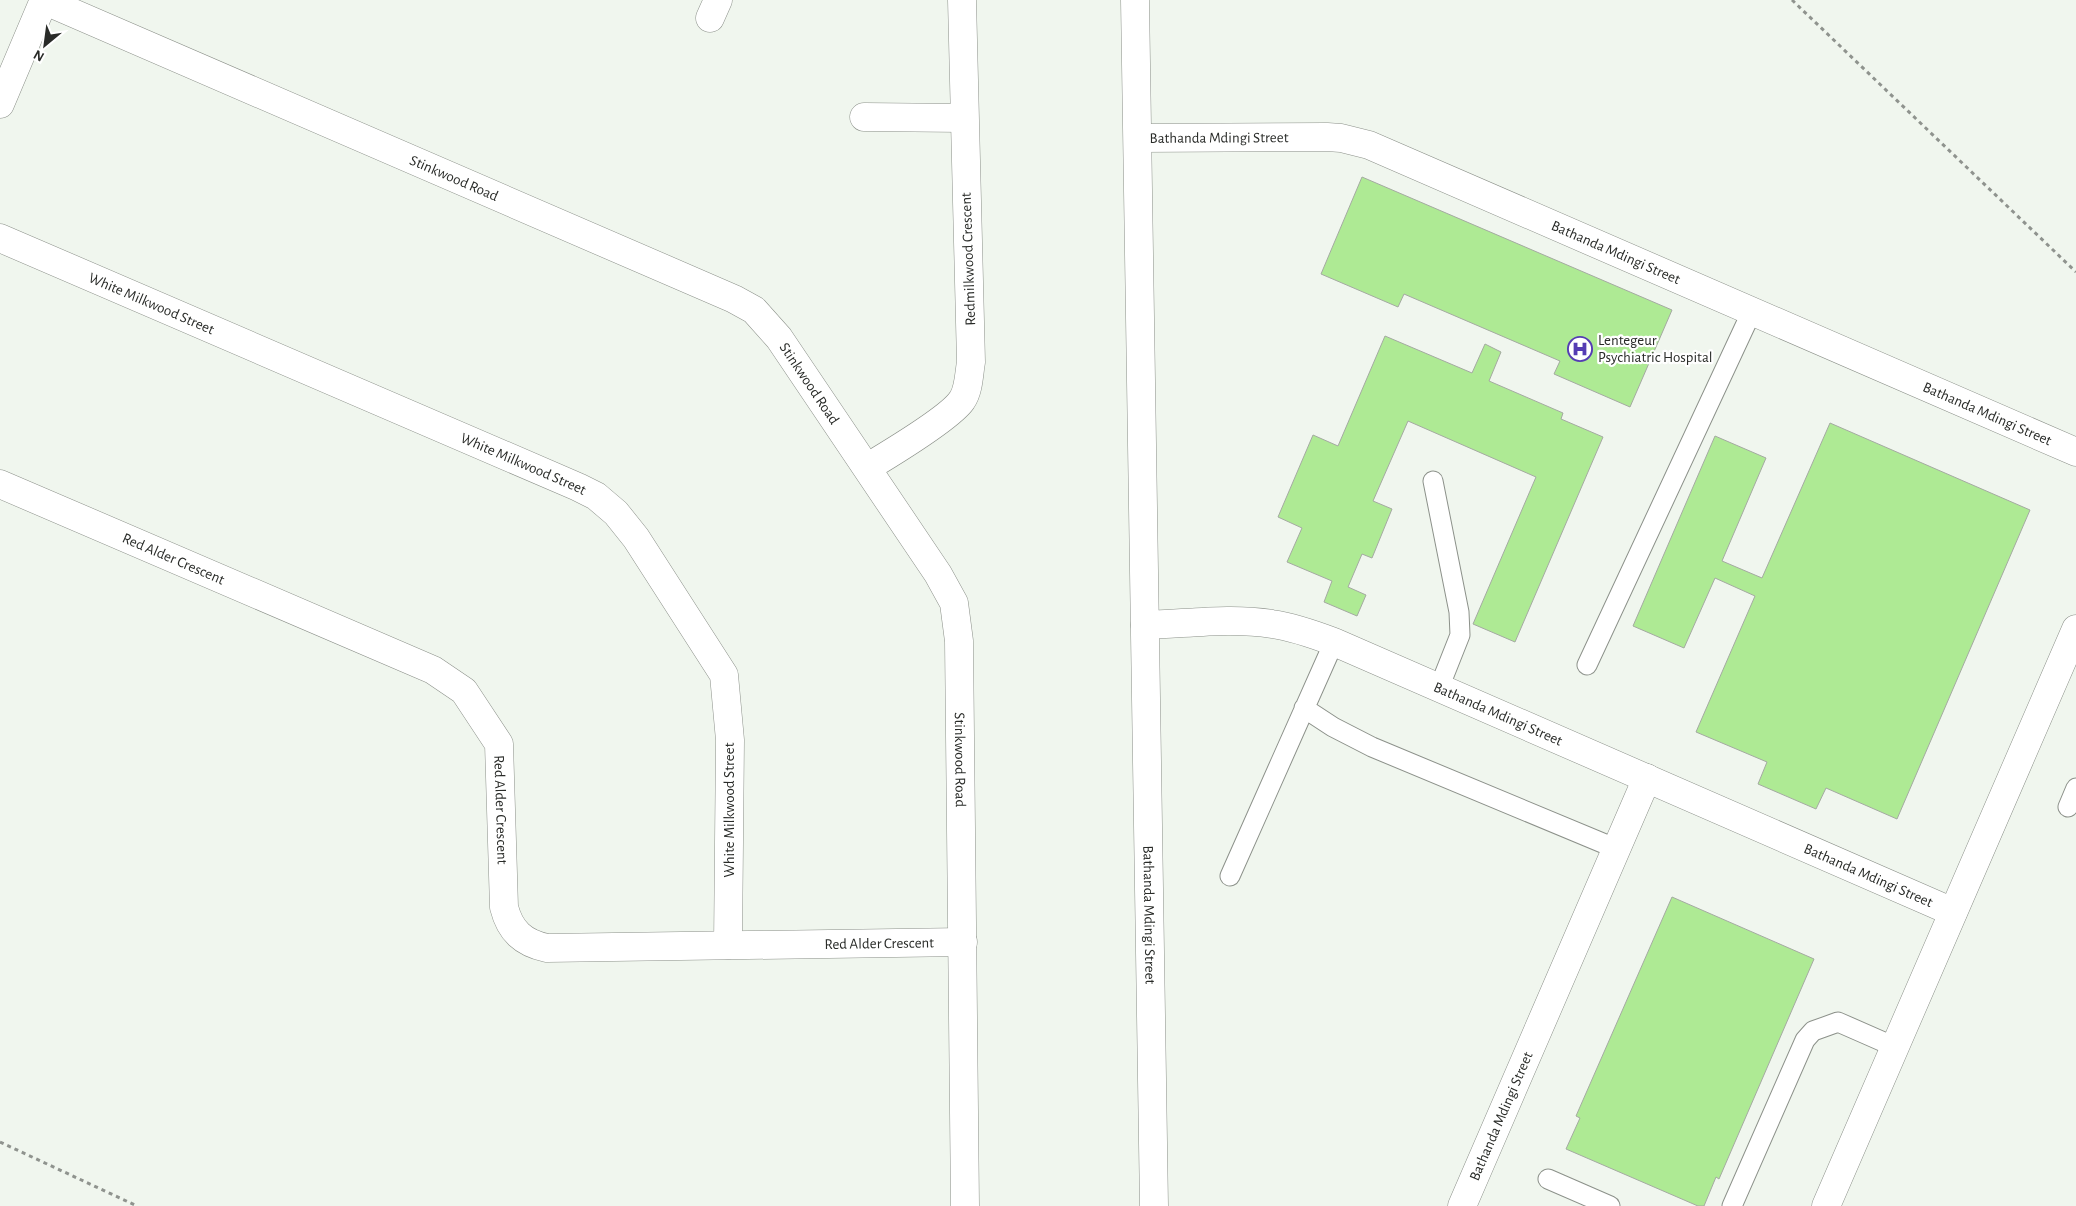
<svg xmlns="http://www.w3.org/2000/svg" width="2076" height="1206" font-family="'Alegreya Sans',sans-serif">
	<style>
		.building { fill: #aeea94; stroke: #a4aaa1 }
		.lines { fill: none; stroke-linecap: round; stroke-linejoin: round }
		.lane-casing { stroke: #8c918a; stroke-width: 21 }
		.street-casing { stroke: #8c918a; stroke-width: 29 }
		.path { stroke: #8f938e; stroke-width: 3; stroke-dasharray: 4 4; stroke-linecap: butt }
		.lane { stroke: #fff; stroke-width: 19 }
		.street { stroke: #fff; stroke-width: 28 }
		.labels { text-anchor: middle; stroke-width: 4.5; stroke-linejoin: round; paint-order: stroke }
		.street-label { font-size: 15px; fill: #292b28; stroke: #fff }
		.poi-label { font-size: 15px; fill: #292b28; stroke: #fff; text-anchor: start }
	</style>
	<rect width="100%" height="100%" fill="#f0f6ee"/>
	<path class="building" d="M1362,177l310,133 -42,97 -76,-33 6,-13 -156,-67 -6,13 -77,-33z
		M1385,336l87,37 13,-29 16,8 -12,29 74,32 -2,6 42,18 -88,205 -42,-18 63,-147 -128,-56 -35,80 19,8 -20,49 -10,-4 -14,33 18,8 -9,21 -33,-14 8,-21 -45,-19 15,-34 -24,-11 35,-82 25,11z
		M1830,423l200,87 -133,309 -71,-31 -10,21 -58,-25 9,-22 -71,-30 59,-136 -40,-18 -31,70 -51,-22 82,-190 51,22 -44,103 40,17z
		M1672,897l142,62 -95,220 -3,-2 -12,29h-6l-132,-57 14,-31 -4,-2z"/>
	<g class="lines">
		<defs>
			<path id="lane" d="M1433,481l26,131 1,23 -21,53
				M1587,665l165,-354
				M1304,708l29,19 39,20 245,102
				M2068,807l8,-19
				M1230,876l104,-234
				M1548,1179l62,27
				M1732,1206l73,-166 8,-9 25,-9 57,25"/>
			<g id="street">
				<path id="s1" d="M43,0l691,299 20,11 25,28 159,236 16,29 5,38 6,565"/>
				<path id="s2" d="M1135,0l19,1206"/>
				<path d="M710,18l8,-18"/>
				<path d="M0,104l44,-104"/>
				<path d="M864,117l99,1"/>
				<path id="s3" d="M1138,138l189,-1 14,1 28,7 707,307"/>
				<path id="s4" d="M0,238l578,249 18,9 20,17 20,25 88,137 6,65 -2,205"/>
				<path d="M868,467c20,-12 83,-50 94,-67 7,-10 7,-27 9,-38l-9,-362"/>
				<path id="s5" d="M0,484l433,186 31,21 35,53 5,163c6,24 19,36 43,41l416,-6"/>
				<path id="s6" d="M1145,625c41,-1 86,-8 127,-1 21,3 41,10 62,18l619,270"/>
				<path id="s7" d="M1462,1206l185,-428"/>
				<path d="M1826,1206l250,-577"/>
			</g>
		</defs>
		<use href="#lane" class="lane-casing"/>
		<use href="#street" class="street-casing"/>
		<path class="path" d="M1792,0l284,272
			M0,1142l137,64"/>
		<use href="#lane" class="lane"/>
		<use href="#street" class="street"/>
	</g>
	<defs>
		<symbol id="hospital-ring" viewBox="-11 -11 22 22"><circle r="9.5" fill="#fff" stroke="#553cb4" stroke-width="1.5"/><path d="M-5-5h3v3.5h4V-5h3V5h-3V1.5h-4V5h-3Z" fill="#553cb4"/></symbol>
	</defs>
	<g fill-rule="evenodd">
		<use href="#hospital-ring" x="1566" y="335" width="28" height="28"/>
	</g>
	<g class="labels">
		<g class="street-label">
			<text dy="5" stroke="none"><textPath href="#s3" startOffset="81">Bathanda Mdingi Street</textPath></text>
			<text dy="5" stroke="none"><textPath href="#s1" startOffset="448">Stinkwood Road</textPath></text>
			<text dy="5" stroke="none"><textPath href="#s3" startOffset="501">Bathanda Mdingi Street</textPath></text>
			<text transform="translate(968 259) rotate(-92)" y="5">Redmilkwood Crescent</text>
			<text dy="5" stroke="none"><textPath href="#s4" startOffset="165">White Milkwood Street</textPath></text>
			<text dy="5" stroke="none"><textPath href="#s1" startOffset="868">Stinkwood Road</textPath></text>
			<text dy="5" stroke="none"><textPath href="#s3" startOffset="906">Bathanda Mdingi Street</textPath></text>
			<text dy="5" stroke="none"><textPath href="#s4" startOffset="570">White Milkwood Street</textPath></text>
			<text dy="5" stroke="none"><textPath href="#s5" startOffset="189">Red Alder Crescent</textPath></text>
			<text dy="5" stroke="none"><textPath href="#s6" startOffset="371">Bathanda Mdingi Street</textPath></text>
			<text dy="5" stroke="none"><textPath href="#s1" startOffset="1288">Stinkwood Road</textPath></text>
			<text dy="5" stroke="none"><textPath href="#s5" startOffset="638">Red Alder Crescent</textPath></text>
			<text transform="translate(729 810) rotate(-90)" y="5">White Milkwood Street</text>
			<text dy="5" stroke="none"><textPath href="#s6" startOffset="775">Bathanda Mdingi Street</textPath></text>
			<text dy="5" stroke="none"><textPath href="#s2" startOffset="915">Bathanda Mdingi Street</textPath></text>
			<text dy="5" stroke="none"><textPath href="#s5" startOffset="1131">Red Alder Crescent</textPath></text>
			<text dy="5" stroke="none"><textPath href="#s7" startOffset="98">Bathanda Mdingi Street</textPath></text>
		</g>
		<g class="poi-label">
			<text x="1598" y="345">Lentegeur<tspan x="1598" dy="17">Psychiatric Hospital</tspan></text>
		</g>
	</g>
	<g transform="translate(45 45) rotate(209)" stroke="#ffffff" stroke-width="4" paint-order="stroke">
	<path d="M0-4L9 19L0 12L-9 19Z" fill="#292b28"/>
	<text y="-8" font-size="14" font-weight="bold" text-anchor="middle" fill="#292b28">N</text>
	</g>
</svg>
